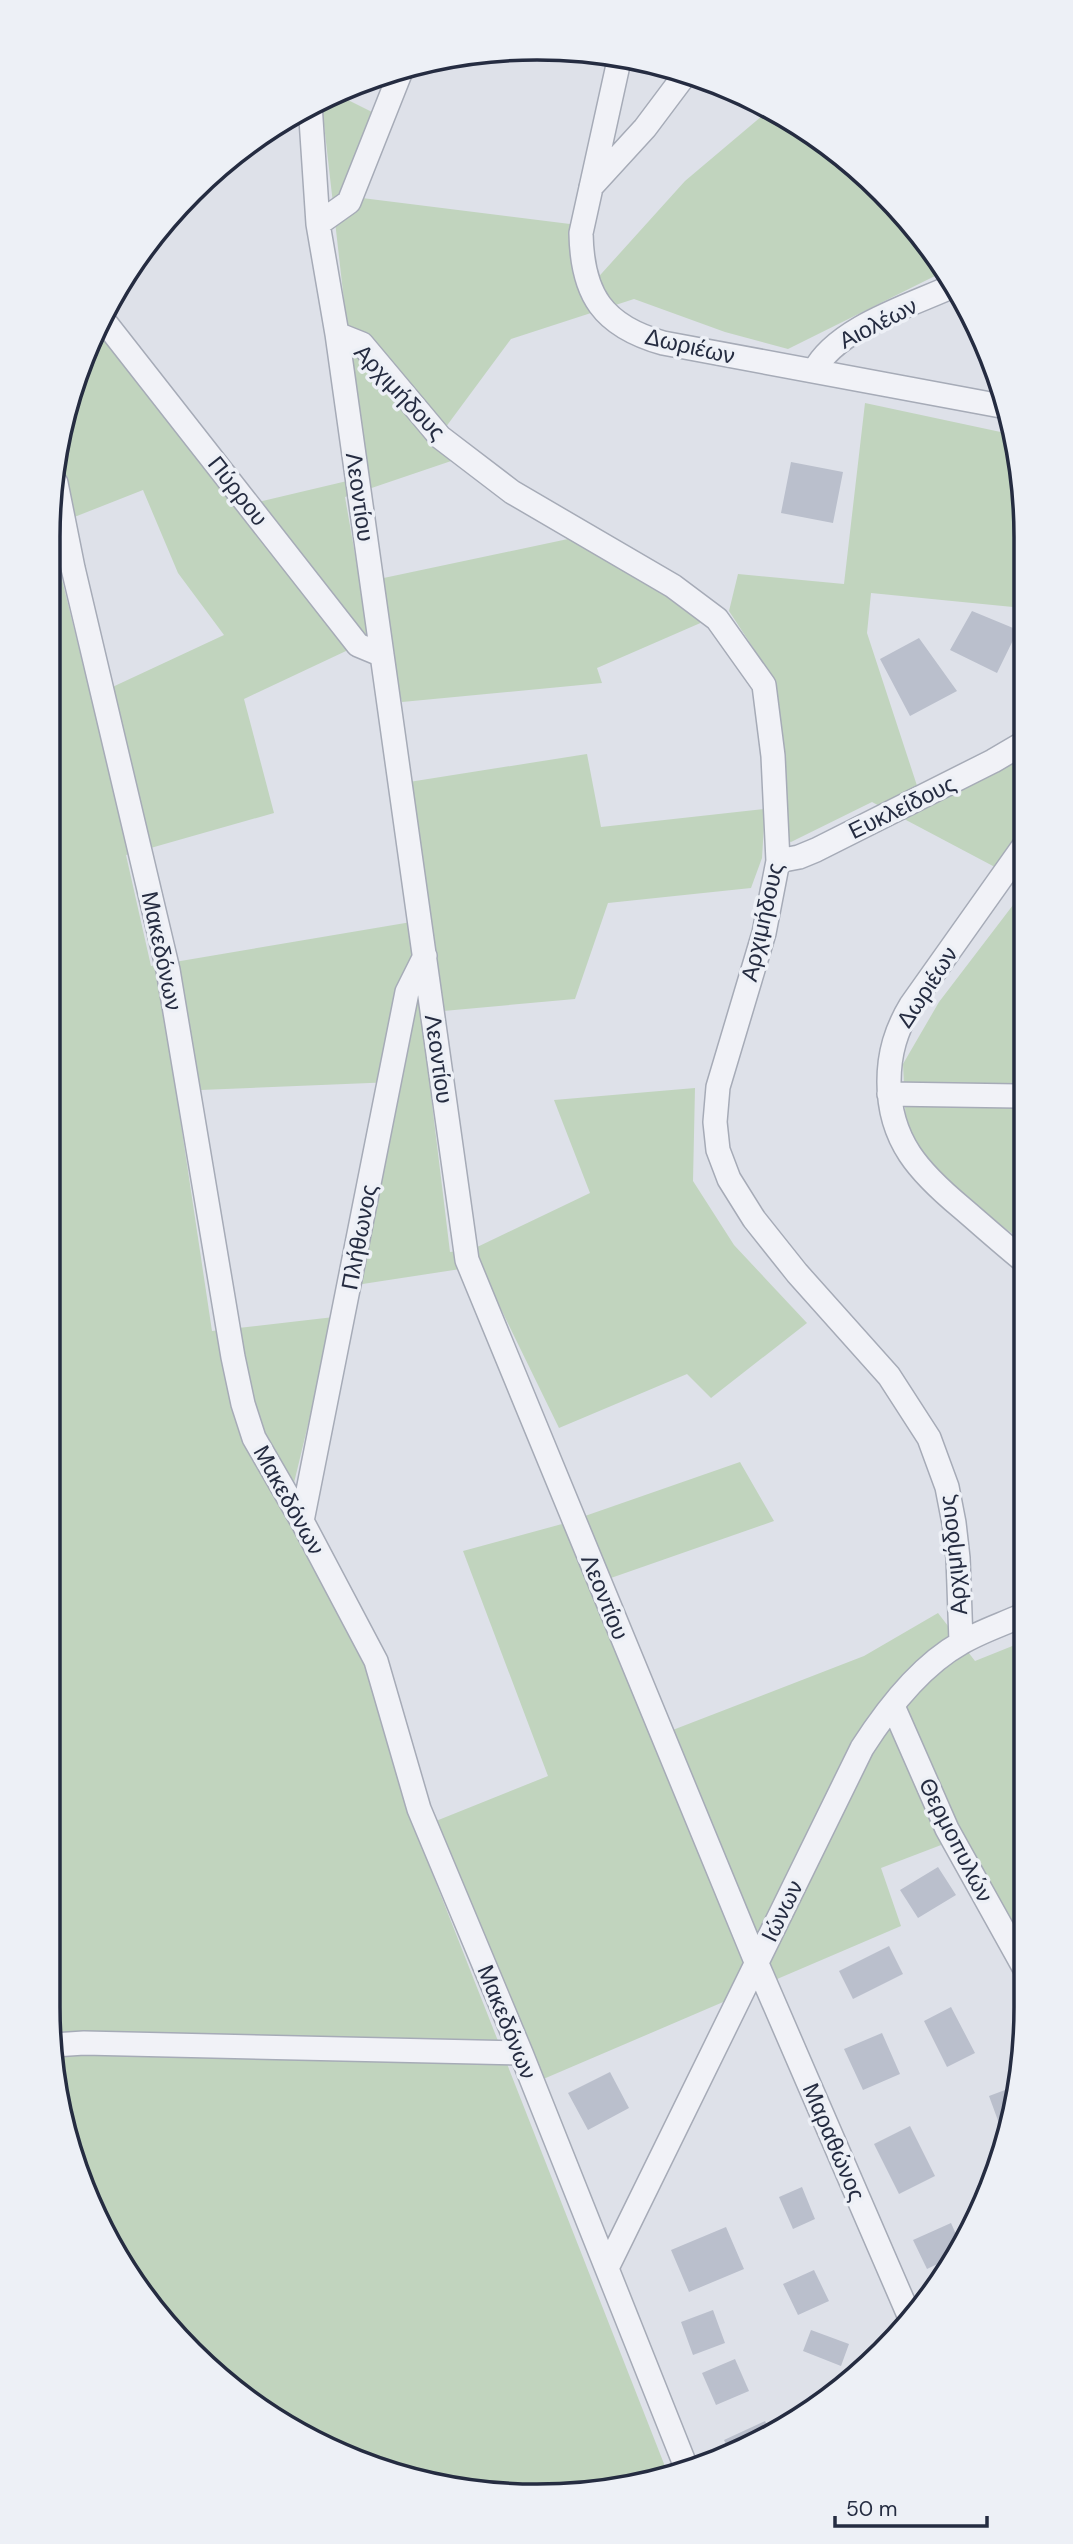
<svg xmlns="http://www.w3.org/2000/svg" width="1073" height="2544" font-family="'DM Sans',sans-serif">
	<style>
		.green { fill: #c1d4be; fill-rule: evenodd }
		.building { fill: #babfcc }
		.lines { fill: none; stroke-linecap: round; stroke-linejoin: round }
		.minor-casing { stroke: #a6abb7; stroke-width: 26 }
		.minor { stroke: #f1f2f7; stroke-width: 23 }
		.labels { text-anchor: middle; stroke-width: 7; stroke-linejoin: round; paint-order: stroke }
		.street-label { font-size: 23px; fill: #252c41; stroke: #edf0f6 }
		.rim { fill: none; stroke: #252c41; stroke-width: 3.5 }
	</style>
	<rect width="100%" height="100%" fill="#dee1e9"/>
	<path class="green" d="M334,93l38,19 -26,84 248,31 -4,31 3,25 92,-102 84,-71 40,20 96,84 38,58 -155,77 -63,-17 -91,-33 -123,40 -74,100 23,19 -115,39 15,86 208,-44 77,40 60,42 -108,47 5,15 -200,19 -16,-57 -40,6 -102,48 30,114 -148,42 25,111 278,-47 -20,-137 178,-28 14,73 164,-18 -3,49 -11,30 -143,15 -33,96 -154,14 29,239 23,-3 117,-56 -36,-93 141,-12 -2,93 41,64 73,78 -96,75 -24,-24 -128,54 -79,-162 -124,19 38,-203 -218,9 36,240 122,-14 -48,199 77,141 53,172 132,-53 -85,-225 99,-27 178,-62 34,59 -186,65 64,152 212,-82 74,-43 37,48 50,-20 1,317 -64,-121 -81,31 20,58 -374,160 -102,-231 243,619 -36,13 -160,6 -92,-22 -88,-40 -124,-101 -55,-78 -40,-87 -26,-158v-1470l26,-157 26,-57 142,183 123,-29 -43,-379zM143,490l35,83 46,62 -133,62 -42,-170z
		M865,403l145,31 12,38v136l-151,-15 -4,40 56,171 99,-50 1,128 -151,-80 -81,40 -9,-3 -5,-124 -12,-49 -36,-55 9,-37 106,10z
		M1023,892l1,350 -81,-59 -37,-56 -3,-63 36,-62z"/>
	<path class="building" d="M791,462l52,10 -10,51 -52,-10z
		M972,611l46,19 -21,43 -47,-23z
		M919,638l38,53 -47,25 -30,-57z
		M938,1867l18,28 -38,23 -18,-28z
		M889,1946l14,28 -50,25 -14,-28z
		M951,2007l24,46 -28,14 -23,-46z
		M882,2033l18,41 -37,16 -19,-41z
		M610,2072l19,36 -41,22 -20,-37z
		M1013,2087l-9,50 -15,-41z
		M910,2126l25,50 -36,18 -25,-50z
		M802,2187l13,32 -22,10 -14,-32z
		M951,2223l8,18 -9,17 -23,11 -14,-29z
		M726,2227l18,42 -55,23 -18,-42z
		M814,2270l15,31 -31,14 -15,-31z
		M713,2310l12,33 -32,12 -12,-33z
		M811,2330l38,14 -8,22 -38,-15z
		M735,2359l14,32 -33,14 -14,-32z
		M765,2421l7,14 -43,16 -5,-11z"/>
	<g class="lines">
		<defs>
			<path id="minor" d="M620,56l-39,177c1,62 22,93 82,110l338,63
				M310,104l8,120 19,110 130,926 290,704 154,356
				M591,187l54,-59 42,-56
				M318,224l31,-22 54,-136
				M101,317l257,328 24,10
				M337,334l25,10 78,93 72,55 161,94 44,33 47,66 9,71 5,105 -14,72 -46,154 -3,35 3,28 11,29 25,40 43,54 92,103 40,62 18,49 7,36 4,35 3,84
				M814,371c22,-43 95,-65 139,-85
				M56,483l17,85 95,402 65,387 10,47 11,34 48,83 74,140 43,148 102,244 165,414
				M1023,847l-112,158c-15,25 -22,48 -22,77 0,59 31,91 73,126 21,18 41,36 62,53
				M778,861l21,-4 17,-7 177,-89 29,-17
				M889,1094l134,2
				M302,1521l105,-529 18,-36
				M893,1706l54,123 79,142
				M54,2045l30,-2 437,10
				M607,2268l255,-520c25,-39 58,-82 99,-105 20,-12 43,-19 64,-29"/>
		</defs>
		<use href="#minor" class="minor-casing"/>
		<use href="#minor" class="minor"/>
	</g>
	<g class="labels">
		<g class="street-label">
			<text transform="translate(878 323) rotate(-27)" y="8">Αιολέων</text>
			<text transform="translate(690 346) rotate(13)" y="8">Δωριέων</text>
			<text transform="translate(400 392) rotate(47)" y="8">Αρχιμήδους</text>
			<text transform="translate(238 491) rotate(52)" y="8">Πύρρου</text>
			<text transform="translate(360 497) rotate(82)" y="8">Λεοντίου</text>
			<text transform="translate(902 807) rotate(-26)" y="8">Ευκλείδους</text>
			<text transform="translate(762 922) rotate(-77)" y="8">Αρχιμήδους</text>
			<text transform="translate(162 951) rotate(78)" y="8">Μακεδόνων</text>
			<text transform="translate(927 987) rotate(-57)" y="8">Δωριέων</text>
			<text transform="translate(439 1059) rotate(82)" y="8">Λεοντίου</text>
			<text transform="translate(359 1237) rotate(-79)" y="8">Πλήθωνος</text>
			<text transform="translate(289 1500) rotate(61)" y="8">Μακεδόνων</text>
			<text transform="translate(953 1555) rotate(-96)" y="8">Αρχιμήδους</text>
			<text transform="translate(605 1597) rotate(68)" y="8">Λεοντίου</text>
			<text transform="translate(956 1840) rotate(63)" y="8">Θερμοπυλών</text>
			<text transform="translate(782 1911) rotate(-64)" y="8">Ιώνων</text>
			<text transform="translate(507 2022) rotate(68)" y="8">Μακεδόνων</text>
			<text transform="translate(834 2142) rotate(67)" y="8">Μαραθώνος</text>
		</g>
	</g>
	<path d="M0 0H1073V2544H0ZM537 60H537A477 477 0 0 1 1014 537V2007A477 477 0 0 1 537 2484H537A477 477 0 0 1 60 2007V537A477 477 0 0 1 537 60Z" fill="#edf0f6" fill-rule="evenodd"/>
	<path class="rim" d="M537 60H537A477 477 0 0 1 1014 537V2007A477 477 0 0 1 537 2484H537A477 477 0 0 1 60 2007V537A477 477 0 0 1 537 60Z"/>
	<path d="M835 2516v10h152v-10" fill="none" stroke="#252c41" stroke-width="3.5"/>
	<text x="846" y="2516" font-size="21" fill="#252c41" stroke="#edf0f6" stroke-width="5" paint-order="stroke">50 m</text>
</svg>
